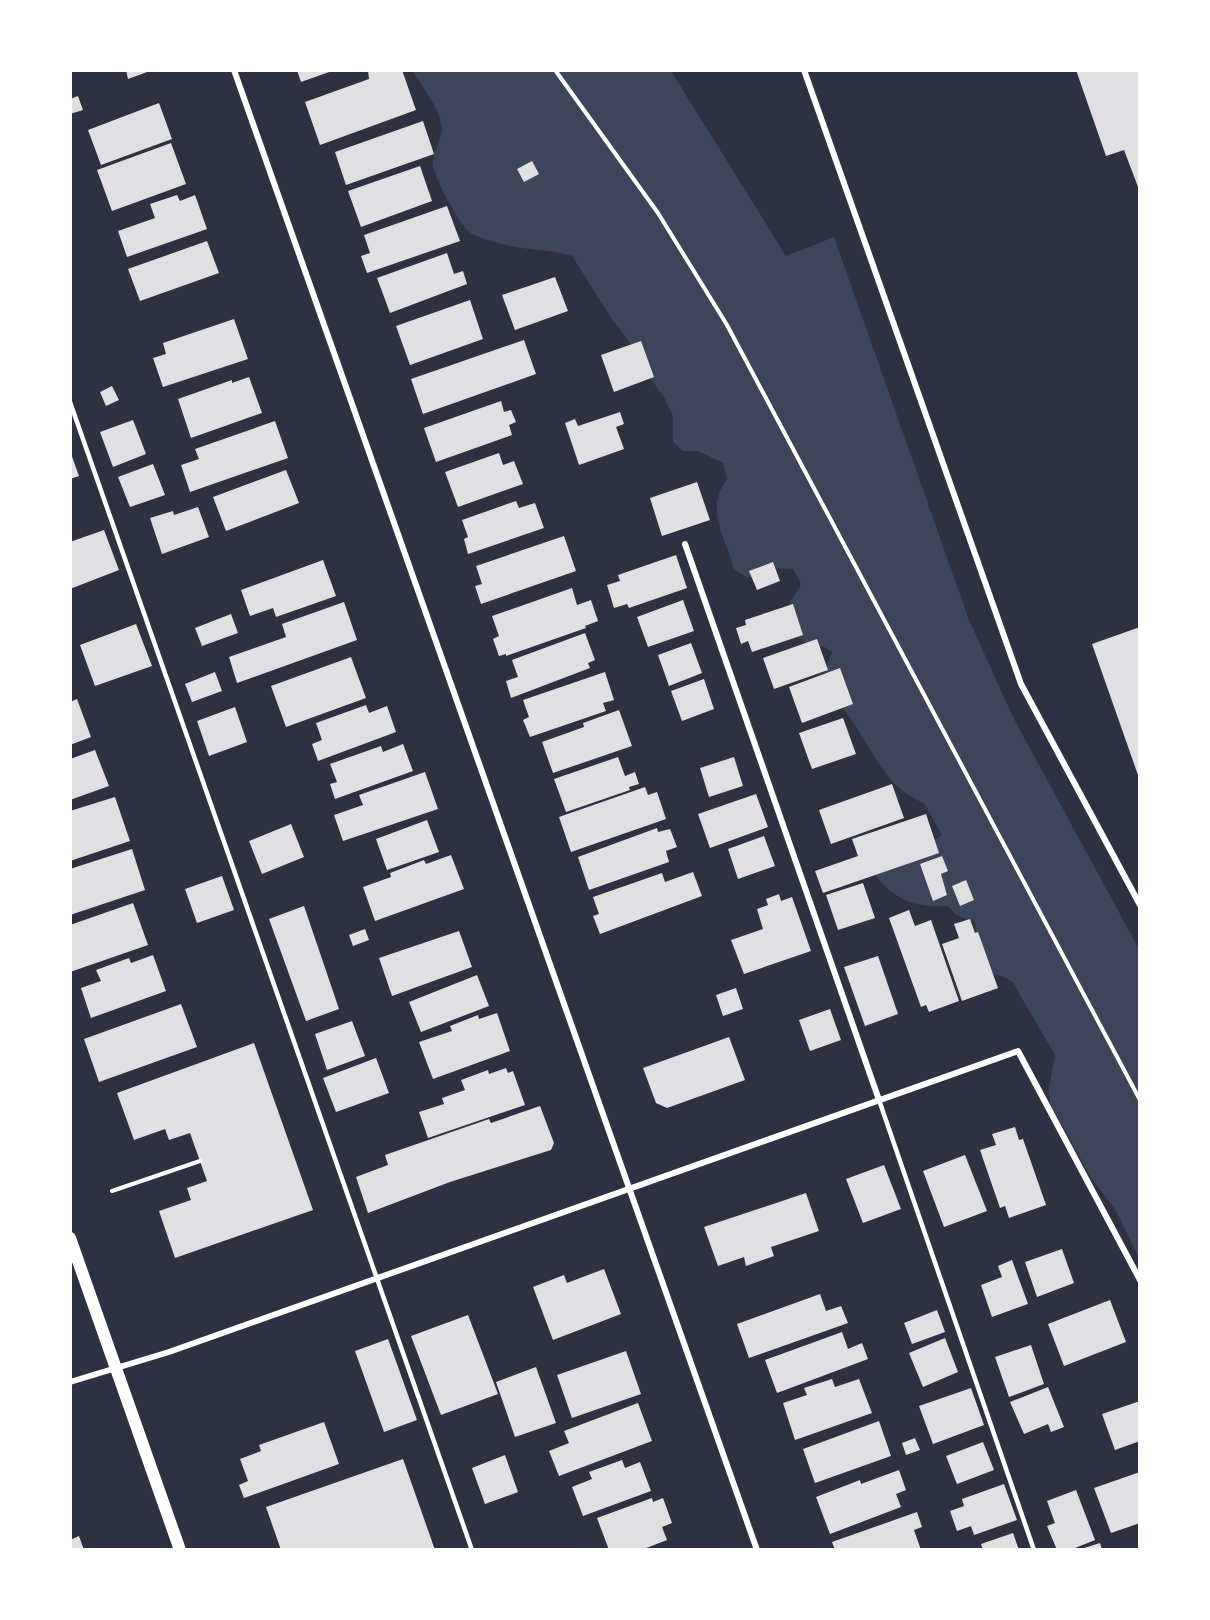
<svg xmlns="http://www.w3.org/2000/svg" width="1210" height="1620" font-family="'Crimson Pro',serif">
	<style>
		.green { fill: #3c4559 }
		.building { fill: #e0e0e3 }
		.lines { fill: none; stroke-linecap: round; stroke-linejoin: round }
		.path { stroke: #fff; stroke-width: 4 }
		.service { stroke: #fff; stroke-width: 4.5 }
		.minor { stroke: #fff; stroke-width: 6 }
		.secondary { stroke: #fff; stroke-width: 12 }
	</style>
	<rect width="100%" height="100%" fill="#2d3142"/>
	<path class="green" d="M413,71h258l115,185 48,-19 135,383 44,97 126,232v309l-24,-49 -24,-31 -41,-75 -1,-15 6,-33 -43,-74 -19,-8 -14,-16 -4,-35 -19,-7 -8,-9c-38,2 -54,-7 -77,-36l46,-32 20,1 5,-4 -18,-32c-35,-13 -50,-48 -69,-78 -10,-15 -22,-29 -32,-45l9,-28 -9,-6 -11,3 -20,-18 -7,-20 16,-27 -8,-15 -20,-1 -25,10 -14,-9c-8,-30 -30,-61 -7,-89l-4,-17 -25,-12h-15l-10,-9v-25l-8,-18 -21,-30 -4,-13 -29,-38 -39,-62c-25,-8 -52,-5 -77,-14 -7,-2 -20,-6 -26,-10 -10,-8 -36,-56 -36,-69 1,-12 9,-26 9,-35 -3,-23 -19,-38 -29,-57z"/>
	<path class="building" d="M126,70h24v1l-22,8z
		M297,70h35v1l-31,11z
		M368,70h34l14,40 -96,35 -15,-43 64,-23z
		M1076,70h64v122l-16,-42 -18,6z
		M78,96l5,14 -13,4v-15z
		M159,103l13,36 -71,26 -13,-35z
		M423,121l11,33 -88,31 -11,-33z
		M171,143l15,41 -74,27 -15,-41z
		M532,161l7,13 -15,8 -7,-13z
		M420,166l12,35 -71,26 -13,-36z
		M177,195l3,6 15,-6 12,34 -80,28 -9,-26 37,-13 -5,-14z
		M447,206l13,35 -93,32 -6,-17 9,-3 -6,-18z
		M207,241l12,32 -79,28 -12,-32z
		M447,253l7,21 9,-3 4,13 -77,29 -13,-35z
		M555,277l13,34 -53,19 -13,-35z
		M470,300l13,39 -73,26 -14,-39z
		M234,319l14,40 -85,28 -10,-29 13,-4 -3,-11z
		M524,340l12,34 -113,40 -12,-35z
		M641,341l13,36 -40,15 -13,-37z
		M249,377l13,36 -71,25 -13,-39 54,-19v3z
		M112,386l7,14 -13,6 -6,-14z
		M501,401l3,11 7,-2 5,12 -7,3 3,10 -76,27 -12,-34z
		M620,412l4,12 -8,3 8,22 -45,16 -14,-42 10,-4 3,7z
		M133,420l13,34 -33,13 -13,-35z
		M275,421l13,37 -98,34 -9,-27 18,-6 -4,-10z
		M70,451l9,25 -9,3z
		M499,453l4,12 11,-4 9,23 -65,23 -13,-35z
		M153,464l12,31 -35,12 -12,-30z
		M286,470l13,33 -73,28 -13,-34z
		M697,482l13,38 -48,16 -12,-38z
		M516,501l3,7 16,-5 9,25 -76,26 -4,-15 4,-2 -6,-17z
		M198,507l11,30 -47,17 -12,-36 23,-7 1,4z
		M104,530l15,40 -49,19v-47z
		M564,536l12,35 -95,33 -6,-18 7,-2 -6,-18z
		M676,555l11,33 -58,20 -2,-4 -13,4 -7,-23 13,-4 -2,-6z
		M323,560l13,36 -60,21 -3,-9 -23,8 -9,-26z
		M773,562l7,19 -23,9 -8,-19z
		M572,588l5,17 14,-5 7,21 -13,5 1,2 -80,28v-2l-7,2 -6,-17 6,-3 -7,-20z
		M683,600l11,31 -46,16 -11,-30z
		M344,602l13,38 -120,43 -8,-26 57,-20 -4,-13z
		M793,604l10,31 -51,17 -4,-11 -7,3 -5,-16 10,-3 -1,-5z
		M231,614l7,19 -36,13 -7,-18z
		M136,624l16,42 -57,20 -15,-41z
		M1140,627v151h-1l-47,-134z
		M585,633l10,27 -7,3 2,5 -79,30 -5,-17 12,-4 -6,-17z
		M817,639l11,31 -54,19 -11,-31z
		M691,643l11,30 -33,13 -11,-31z
		M351,657l15,41 -80,29 -15,-41z
		M840,668l13,36 -51,19 -13,-36z
		M215,672l7,19 -30,11 -7,-18z
		M605,672l9,28 -11,3 3,8 -76,26 -7,-17 6,-3 -6,-17z
		M704,679l10,30 -32,12 -11,-30z
		M77,699l14,38 -21,8v-43z
		M366,705l3,8 18,-7 9,26 -78,29 -6,-17 10,-4 -6,-17z
		M235,707l12,35 -38,14 -12,-35z
		M619,710l13,36 -79,27 -11,-31 42,-15 -1,-4z
		M843,718l13,36 -44,15 -13,-36z
		M403,744l10,27 -78,28 -5,-15 7,-2 -7,-18 51,-18 2,6z
		M95,750l14,36 -39,14v-41z
		M618,757l7,19 10,-4 4,12 -10,3 1,3 -64,22 -12,-33z
		M734,757l9,29 -34,11 -9,-29z
		M425,772l13,37 -95,32 -9,-26 29,-10 -4,-10z
		M892,784l12,34 -73,26 -12,-34z
		M645,787l3,8 9,-3 9,27 -95,33 -12,-35z
		M756,794l12,33 -58,21 -12,-34z
		M115,797l15,44 -60,20v-50z
		M926,814l13,39 -116,40 -8,-22 43,-15 -6,-17z
		M427,820l12,32 -52,18 -11,-31z
		M291,824l13,33 -42,17 -13,-33z
		M657,828l1,4 12,-3 7,18 -11,4 3,11 -80,28 -11,-33z
		M764,836l11,30 -37,13 -10,-30z
		M132,849l13,41 -75,25v-46z
		M451,855l13,34 -89,32 -12,-34 28,-10 -1,-4 34,-13 2,4z
		M942,856l6,15 -7,3 6,21 -14,6 -13,-37z
		M693,872l9,24 -102,38 -7,-18 6,-2 -6,-17 69,-24 3,9z
		M222,876l12,34 -37,13 -12,-34z
		M966,880l8,20 -14,6 -8,-20z
		M863,883l12,35 -37,12 -12,-35z
		M779,894l2,7 11,-4 19,54 -67,23 -13,-34 32,-11 -6,-20 11,-4 -2,-6z
		M133,903l15,42 -78,27v-47z
		M304,906l35,103 -33,12 -37,-102z
		M909,910l6,16 16,-6 28,81 -30,11 -3,-7 -5,2 -32,-89z
		M970,919l5,14 3,-1 20,56 -36,13 -20,-57 17,-6 -5,-14z
		M365,929l4,11 -16,6 -4,-11z
		M459,931l13,36 -80,29 -13,-38z
		M153,955l13,36 -75,27 -10,-30 20,-7 -5,-11 33,-12 2,5z
		M878,956l20,58 -33,12 -21,-59z
		M477,975l12,31 -68,26 -12,-30z
		M736,988l7,21 -20,7 -7,-21z
		M181,1004l16,43 -98,35 -15,-43z
		M830,1009l11,31 -31,11 -11,-31z
		M497,1013l13,38 -77,28 -14,-37 33,-11 -2,-5 28,-11 1,4z
		M352,1021l13,35 -38,14 -12,-36z
		M729,1037l16,43 -78,28 -11,-5 -13,-35z
		M254,1043l59,167 -138,48 -16,-47 32,-11 -4,-12 20,-7 -17,-48 -21,7 -4,-11 -31,11 -17,-47z
		M376,1058l13,35 -53,19 -13,-34z
		M506,1068l2,5 5,-2 12,34 -97,33 -9,-26 25,-8 -2,-6 23,-8 -4,-10 27,-10 1,4z
		M540,1106l14,37 -3,7 -101,32 -82,31 -12,-36 32,-12 -3,-10 104,-36 2,4z
		M1015,1127l4,13 4,-1 23,66 -37,13 -4,-12 -5,2 -20,-58 16,-5 -4,-11z
		M965,1155l22,56 -43,16 -21,-56z
		M884,1165l17,44 -38,14 -17,-44z
		M806,1193l13,38 -48,16 3,9 -28,10 -2,-9 -26,9 -14,-39z
		M1062,1249l12,34 -37,14 -12,-35z
		M1012,1260l16,44 -36,13 -11,-32 21,-8 -4,-11z
		M604,1269l17,45 -68,26 -20,-53 31,-12 3,8z
		M820,1294l6,17 15,-5 7,17 -99,35 -12,-34z
		M1110,1300l16,42 -62,24 -16,-42z
		M937,1310l8,22 -33,12 -8,-21z
		M468,1315l30,79 -57,21 -30,-79z
		M842,1332l6,17 14,-6 6,16 -91,34 -12,-33z
		M945,1338l13,34 -35,15 -14,-34z
		M388,1339l29,81 -33,12 -29,-81z
		M1031,1345l13,39 -35,13 -14,-40z
		M626,1351l15,43 -69,24 -15,-43z
		M536,1367l20,56 -41,14 -19,-55z
		M832,1379l3,8 24,-8 13,34 -77,27 -12,-37 24,-8 -3,-7z
		M1048,1387l16,40 -13,5 -3,-8 -24,10 -14,-32z
		M971,1388l13,37 -51,19 -14,-38z
		M1140,1401v40l-25,9 -13,-36z
		M638,1403l14,38 -93,35 -10,-25 20,-8 -5,-12z
		M879,1421l12,35 -76,27 -12,-34z
		M324,1422l15,42 -95,34 -5,-13 9,-4 -8,-22 21,-8 -2,-6z
		M915,1438l5,12 -14,5 -4,-12z
		M983,1442l11,28 -37,14 -11,-28z
		M505,1455l13,37 -33,12 -13,-36z
		M403,1459l32,91h-154l-15,-43z
		M622,1460l3,8 15,-6 11,29 -68,25 -11,-29 20,-8 -3,-7z
		M899,1470l7,20 -10,4 5,13 -71,27 -14,-37 44,-17 1,4z
		M1140,1472v51l-29,10 -17,-45z
		M1004,1484l13,36 -43,15 -3,-9 -14,5 -7,-20 14,-5 -2,-7z
		M1076,1490l19,50 -25,10h-13l-10,-24 8,-3 -8,-22z
		M652,1498l1,4 10,-4 9,25 -10,4 5,13 -26,10h-32l-12,-32z
		M917,1512l5,15 -8,3 7,20h-86l-3,-8z
		M1013,1533l6,17h-36l-2,-6z
		M79,1536l5,14h-14v-10z
		M1100,1543l2,7h-21v-1z"/>
	<g class="lines">
		<path class="path" d="M555,70l103,143 69,112 413,775
			M112,1191l88,-30"/>
		<path class="service" d="M70,402l402,1148
			M879,1100l155,450"/>
		<path class="minor" d="M234,70l523,1480
			M804,70l217,614 119,221
			M685,544l194,556
			M70,1382l99,-30 849,-301 122,229"/>
		<path class="secondary" d="M70,1238l110,312"/>
	</g>
	<rect width="1210" height="1620" fill="none" stroke="#ffffff" stroke-width="144"/>
</svg>
